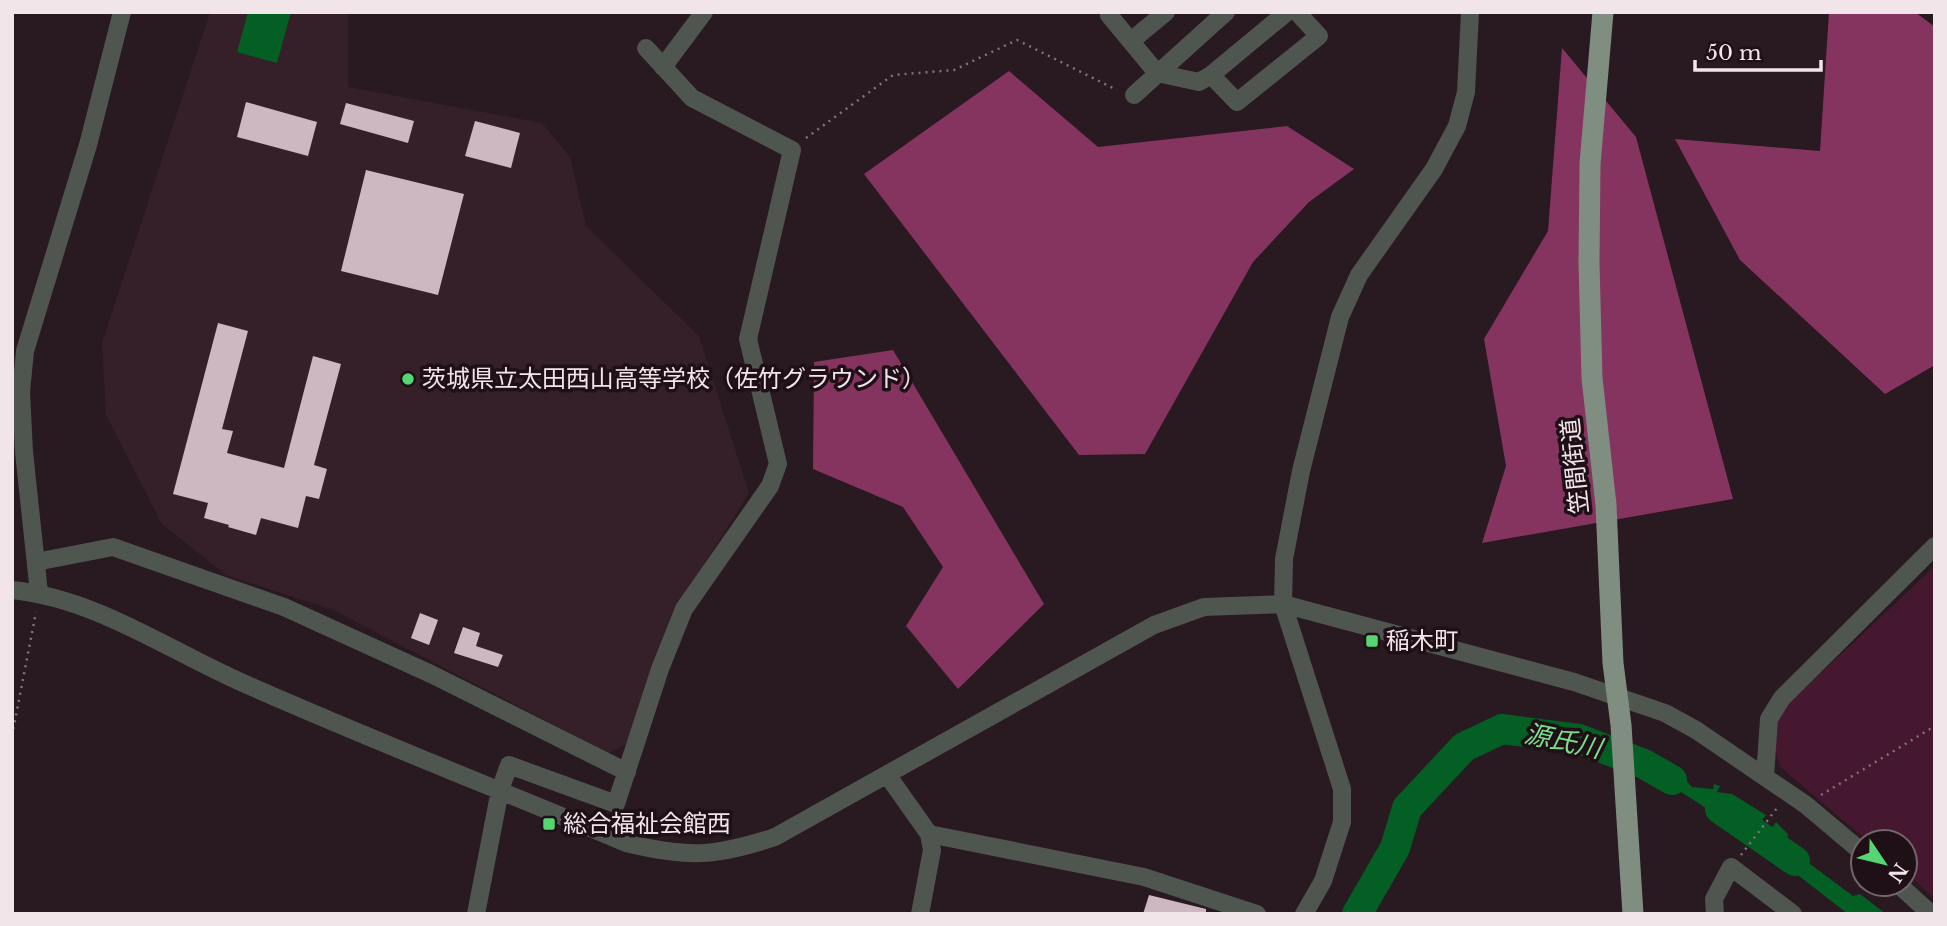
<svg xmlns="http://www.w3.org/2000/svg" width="1947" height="926" font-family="'Libre Baskerville','Noto Sans JP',serif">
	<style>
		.built { fill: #35202a }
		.green { fill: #451830 }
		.forest { fill: #85345f }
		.water { fill: #035f24 }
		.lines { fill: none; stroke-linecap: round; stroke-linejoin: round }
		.river { stroke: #035f24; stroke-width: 30 }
		.building { fill: #cdb7c1 }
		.path { stroke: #817379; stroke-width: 2.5; stroke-dasharray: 2 5; stroke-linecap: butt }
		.minor { stroke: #4f5650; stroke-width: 18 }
		.major { stroke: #808d81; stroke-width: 21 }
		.poi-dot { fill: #55d672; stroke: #1f1017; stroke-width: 2.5 }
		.labels { text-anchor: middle; stroke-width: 7; stroke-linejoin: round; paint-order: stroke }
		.poi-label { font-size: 24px; fill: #f1e5ea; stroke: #1f1017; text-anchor: start }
		.street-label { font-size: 24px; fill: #f1e5ea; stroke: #1f1017 }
		.water-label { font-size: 26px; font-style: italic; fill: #79df8b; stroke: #1f1017 }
	</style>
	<rect width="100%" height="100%" fill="#291920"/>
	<path class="built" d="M210,12h138v75l194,36 28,34 16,69 113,110 50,157 -77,122 -26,68 -16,59 -22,11 -277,-144 -105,-34 -64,-51 -56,-109 -4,-72z"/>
	<path class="green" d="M1935,566v333l-30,-27v-30h-36l-89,-75 -7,-24 -2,-23z"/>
	<path class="forest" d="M1829,12h86l20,15v338l-50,29 -145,-134 -65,-121 145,12z
		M1562,48l74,89 97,362 -251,44 24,-77 -22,-127 64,-108z
		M1009,71l89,76 189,-21 67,43 -45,33 -56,60 -108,192 -66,1 -215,-281z
		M893,350l151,254 -86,85 -52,-63 37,-59 -40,-60 -90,-38 1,-107z"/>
	<path class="water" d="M248,12h43l-14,51 -40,-11z
		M1638,751l16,15h16l6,12h8l8,9 21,2 1,-5 6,2 -3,6 15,2 34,21 -17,23c-35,-24 -70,-51 -110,-68z
		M1776,822l12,12 -2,12 67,50 7,-2 26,20h-38l-89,-69z"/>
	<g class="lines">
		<path class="river" d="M1720,809l75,52
			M1357,914l38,-66 12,-40 57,-61 38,-18 77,10 65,25 28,16"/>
	</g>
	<path class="building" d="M246,102l71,20 -9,34 -71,-19z
		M346,103l68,18 -6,22 -68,-19z
		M475,121l45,12 -9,35 -46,-12z
		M366,170l98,24 -26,101 -97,-24z
		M218,323l30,8 -26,98 11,2 -6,22 57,15 29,-112 28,8 -27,101 13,4 -8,30 -13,-3 -8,32 -37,-10 -5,17 -28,-8 1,-2 -25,-7 4,-15 -35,-9z
		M420,613l18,7 -9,25 -18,-7z
		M463,627l17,6 -4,13 27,9 -5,12 -44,-14z
		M1149,895l57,14v5h-63z"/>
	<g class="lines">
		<path class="path" d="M806,138l87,-63 61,-5 63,-30 100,50
			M12,736l24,-124
			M1821,795l114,-69
			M1741,855l36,-47"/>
		<path class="minor" d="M1111,12l-2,3 48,58 42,9 12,-7 26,27 82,-66 -22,-24
			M1131,41l35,-29
			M663,67l41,-55
			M1211,75l76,-63
			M1134,95l92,-83
			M36,562l77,-15 171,60 147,67 196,98
			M12,590c85,9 154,59 231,93 126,56 255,106 383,160 62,15 88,14 149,-6l379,-212 50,-18 79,-3 291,78 91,31 31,17 110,75 57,48
			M39,593l-15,-141 -3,-60 4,-41 63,-206 34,-133
			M888,776l41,58 3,16 -12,64
			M1765,776l4,-57 13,-21 153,-152
			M929,834l215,43 113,37
			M1898,884l33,30
			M476,914l24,-124 9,-25 107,39 44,-135 24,-60 86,-123 8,-22 -30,-125 44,-189 -100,-52 -46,-50
			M1304,914l19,-33 19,-59v-33l-59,-185 1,-45 17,-88 39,-154 19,-42 75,-106 23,-43 9,-34 4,-80
			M1715,914l-1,-15 17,-32 62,47"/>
		<path class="major" d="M1603,12l-13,152 -1,99 3,115 14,127 7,158 8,62 12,189"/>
	</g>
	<g class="poi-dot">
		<circle cx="408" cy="379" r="7"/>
		<rect x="1365" y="634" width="14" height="14" rx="3.5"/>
		<rect x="542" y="817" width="14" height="14" rx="3.5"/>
	</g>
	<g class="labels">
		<g class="poi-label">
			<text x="422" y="387">茨城県立太田西山高等学校（佐竹グラウンド）</text>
			<text x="1386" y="649">稲木町</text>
			<text x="563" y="832">総合福祉会館西</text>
		</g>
		<g class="street-label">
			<text transform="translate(1575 466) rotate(-96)" y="8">笠間街道</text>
		</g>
		<g class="water-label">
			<text transform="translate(1563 741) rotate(12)" y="9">源氏川</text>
		</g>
	</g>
	<rect width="1947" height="926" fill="none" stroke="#f1e5ea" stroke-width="28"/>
	<g transform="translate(1884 863) rotate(125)"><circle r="33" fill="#1f1017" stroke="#73656b" stroke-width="2"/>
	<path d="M0-5L12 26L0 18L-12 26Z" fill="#55d672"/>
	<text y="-10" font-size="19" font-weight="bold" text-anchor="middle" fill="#f1e5ea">N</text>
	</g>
	<path d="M1695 60v10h126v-10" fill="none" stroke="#f1e5ea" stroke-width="3.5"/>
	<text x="1706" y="60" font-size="21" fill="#f1e5ea" stroke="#1f1017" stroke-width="5" paint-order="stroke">50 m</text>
</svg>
